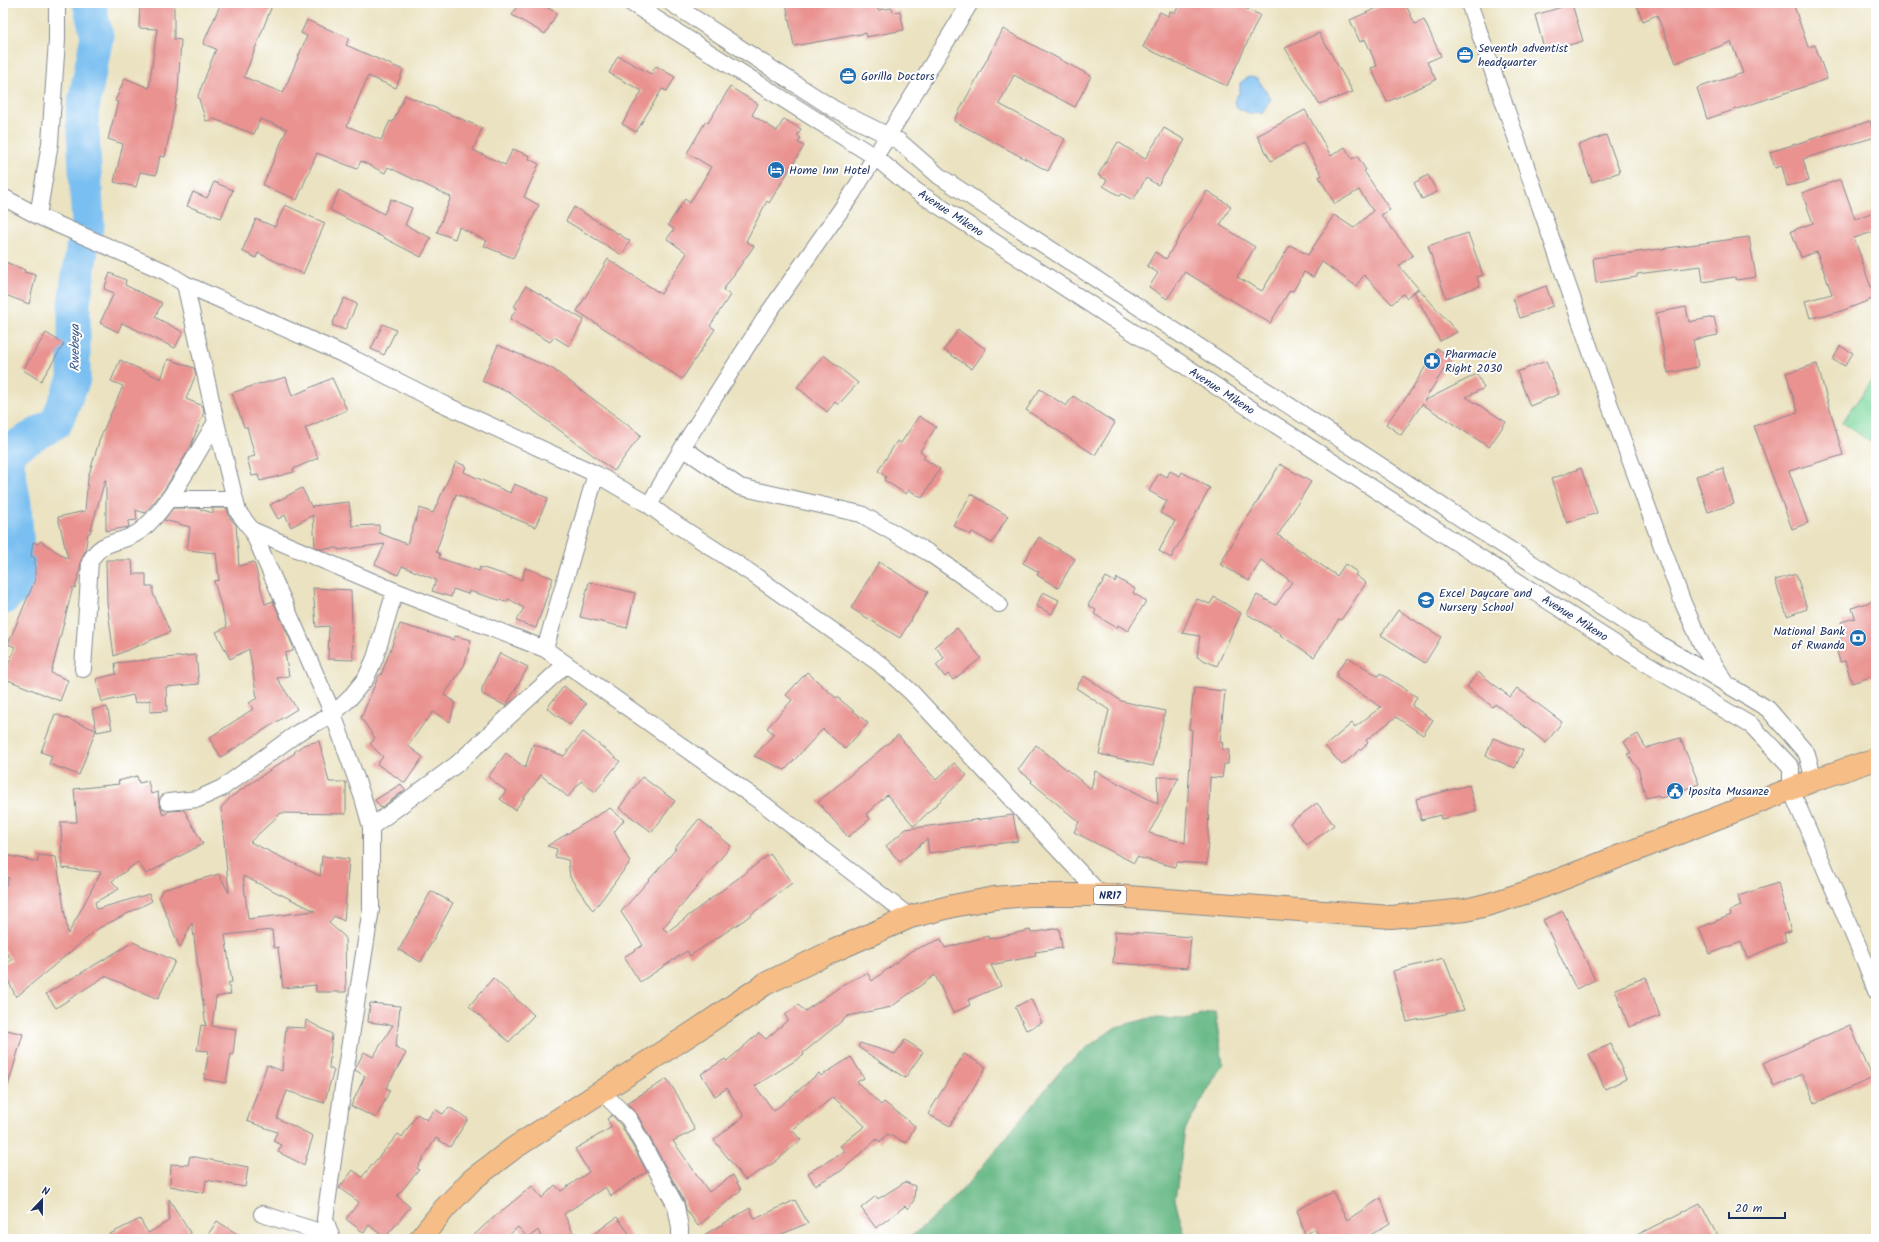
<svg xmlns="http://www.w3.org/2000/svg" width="1879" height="1242" font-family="Kalam,sans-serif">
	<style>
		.green { fill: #7dd89e; stroke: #4c847e }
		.forest { fill: #66b885; stroke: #407472 }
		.water { fill: #7abff1; stroke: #4a77a8 }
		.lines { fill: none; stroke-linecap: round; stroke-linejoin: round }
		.river { stroke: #7abff1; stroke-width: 33 }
		.building { fill: #e9928f; fill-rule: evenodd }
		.street-casing { stroke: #82888f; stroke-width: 18 }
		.primary-casing { stroke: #82888f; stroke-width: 24 }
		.street { stroke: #fff; stroke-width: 16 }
		.primary { stroke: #f6be86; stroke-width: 22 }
		.labels { text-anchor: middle; stroke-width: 4; stroke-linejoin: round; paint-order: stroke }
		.shield { fill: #fff; stroke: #5f6d8e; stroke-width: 1 }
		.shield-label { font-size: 11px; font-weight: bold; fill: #1b2f5e }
		.poi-label { font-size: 12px; fill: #1b2f5e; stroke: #fff; text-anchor: start }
		.street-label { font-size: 12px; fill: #1b2f5e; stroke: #fff }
		.water-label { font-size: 13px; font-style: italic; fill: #385a8a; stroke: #fff }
	</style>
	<rect width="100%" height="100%" fill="#fff"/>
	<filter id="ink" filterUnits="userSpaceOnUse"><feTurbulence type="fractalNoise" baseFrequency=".025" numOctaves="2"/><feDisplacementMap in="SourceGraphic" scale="8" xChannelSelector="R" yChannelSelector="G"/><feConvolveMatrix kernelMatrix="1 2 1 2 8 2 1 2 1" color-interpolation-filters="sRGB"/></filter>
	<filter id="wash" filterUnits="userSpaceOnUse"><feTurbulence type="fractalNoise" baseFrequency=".012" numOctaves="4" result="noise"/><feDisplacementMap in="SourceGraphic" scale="16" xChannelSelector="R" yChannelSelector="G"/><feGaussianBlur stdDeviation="0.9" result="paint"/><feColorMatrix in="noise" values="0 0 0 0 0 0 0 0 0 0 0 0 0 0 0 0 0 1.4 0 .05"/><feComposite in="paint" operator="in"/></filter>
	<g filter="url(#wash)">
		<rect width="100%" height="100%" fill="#eae2c0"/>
		<path class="green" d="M1876,375v71l-34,-24z"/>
		<path class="forest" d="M1215,1012l8,51 -38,67 -10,70 11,39h-278l42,-36 22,-24 91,-111 26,-22 27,-19 34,-9 34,1z"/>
		<path class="water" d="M1248,77l9,1 14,21 -9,15 -4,-2 -6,2 -15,-6 -3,-7 6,-10v-8z"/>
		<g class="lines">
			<path class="river" d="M88,225l-6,-112 15,-77 -8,-33
				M3,599l17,-15 -5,-80 -9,-52 50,-29 18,-44v-75l8,-55"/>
		</g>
		<g id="blocks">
			<path class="building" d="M140,3h34v36l7,1 -3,50 -13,67 -5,-1 -4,19 -16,-3 -4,15 -22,-5 9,-38 -15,-5 10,-37 -3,-1 10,-23 24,10 8,-59 -18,-1z
				M221,3h52l-29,74 39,16 24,-57 -6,-3 6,-13 42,18 -3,7 57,25 -7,18 -28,-12 -21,50 34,14 9,-19 3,1 12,-27 77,33 -9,22 32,15 8,-16 17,7 -1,3 10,5 -15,33 15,8 -26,53 -29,-12 3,-5 -28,-14 -4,12 -18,-7 14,-35 -63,-30 -3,6 -24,-12 -4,8 -40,-16 -20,47 -34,-15 24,-56 -27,-10 -6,15 -40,-15 -8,2 -8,-25 18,-47 -13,-5z
				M519,3h20l18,10 -12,21 -33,-19z
				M786,3h91l1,7 14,-2 1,4 7,-1 4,19 -38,7v-4l-72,13z
				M1180,3h54l26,12 -33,71 -84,-39 17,-35 8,4 2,-5 5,2z
				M1388,3h17l10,21 9,-4 17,36 -14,6 9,18 -49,22 -16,-34 6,-2 -12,-27 -5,3 -10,-22z
				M1636,3h157l15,44 7,-2 12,34 -120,40 -10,-31 46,-15 -12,-31 -55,21 -19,-48 -14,6z
				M1572,4l11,37 -38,11 -10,-37z
				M1003,29l88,47 -16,31 -61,-32 -15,29 66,35 -17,32 -94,-50z
				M1319,33l34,59 -34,12 -34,-56z
				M618,56l33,18 5,-8 19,11 -8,14 -5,-2 -26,43 -14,-8 20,-33 -33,-18z
				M730,87l28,17 -6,11 25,16 7,-12 17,10 -4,7 4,2 -3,5 6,3 -35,57 -2,-2 -21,40 8,5 -31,44 7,5 -20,31 5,3 -33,50 -105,-68 31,-52 53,35 26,-41 -20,-14 7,-10 -6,-4 17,-26 5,4 21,-36 -24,-14 19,-32 2,2z
				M1305,110l26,46 14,-9 7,12 5,-3 9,14 -2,1 26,39 -9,5 32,40 -14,11 19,22 -12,10 -3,-4 -11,10 -28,-29 -8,11 -34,-24 -9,15 -9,-5 -11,19 -3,-1 -20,33 -85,-51 -18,27 -18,-12 9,-14 -11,-7 8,-14 11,7 41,-68 24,15 -11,19 35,22 -18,30 25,14 28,-46 18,10 26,-40 20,13 19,-17 -14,-21 -24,14 -16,-27 3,-2 -19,-32 -32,18 -14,-25z
				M1870,121l5,16 -72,22 6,22 -22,5 -5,-20 -7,2 -5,-16z
				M1164,128l21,12 -27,45 -12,-7 -13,22 -11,-6 -2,2 -17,-10 4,-6 -9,-5 20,-33 27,17z
				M1606,135l14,37 -28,10 -14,-37z
				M1428,175l9,17 -15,7 -8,-16z
				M1841,179l14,40 21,-8v20l-22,7 8,22h-1l14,38 -36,14 -29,6 -5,-17 27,-7 -15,-42 -16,5 -10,-26 22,-8 -11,-30z
				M214,182l19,8 -12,28 -34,-12 6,-14 14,6z
				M339,190l45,24 7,-15 21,9 -7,17 26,13 -10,19 -91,-47z
				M285,205l40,18 -22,51 -45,-21 -2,5 -14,-7 14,-32 19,8z
				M574,207l56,34 -8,14 -56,-34z
				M1468,233l15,42 -6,2 3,9 -34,12 -18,-52z
				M1749,237l7,40 -20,3 -1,-3 -32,5 -2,-16 -64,8v3l-41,6 -3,-25z
				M3,261l22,9 -1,2 12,3 -7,29 -26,-10z
				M110,273l16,7 -1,5 37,18 -7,14 28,15 -8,16 -53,-25 -4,9 -18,-9 14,-30 -10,-4z
				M526,286l58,34 -15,26 -15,-9 -4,5 -40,-23 7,-11 -3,-1z
				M1546,286l7,20 -33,12 -7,-20z
				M1419,289l38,43 -17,9 -26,-49z
				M344,298l13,6 -12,26 -13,-5z
				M1686,307l3,15 25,-5 4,18 -25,5 5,27 -30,6 -12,-60z
				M383,324l13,6 -12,25 -13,-6z
				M958,330l28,19 -14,20 -28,-19z
				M46,333l18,11 -23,37 -18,-11z
				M498,345l55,24 88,66 -27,36 -104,-78 -28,-12z
				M1840,346l13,7 -8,13 -12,-6z
				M1437,348l14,10 -27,43 53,-27 7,14 -18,9 40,25 -17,25 -67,-43 -21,31 -15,-11 22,-29z
				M824,355l34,28 -20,22 -3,-3 -8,10 -30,-25z
				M168,359l26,9 2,6 -10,25 17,7 1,6 -14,36 -26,42 -19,23 -9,-3 1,10 -9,1 1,6 -23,4v-51h-1l-15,53h-2l-3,19 -4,9 -1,8 -5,19 -2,-1 -22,86 17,7 -8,21 -57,-23 12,-31 -7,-3 27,-64v-22l-4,-2 2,-14 5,2 2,-3 28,18 -10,-42 27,-6 3,-33 12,-40 23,-52 -12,-5 9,-21 41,19z
				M1546,361l13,33 -29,12 -13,-34z
				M1817,364l26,91 -54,16 19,52 -16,6 -38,-103 44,-14 -12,-39z
				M286,377l6,19 40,-18 15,32 -42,18 13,30 -25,11 1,3 -34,9 -2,-6 -6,1 -5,-18 8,-2 -8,-29h-3l-12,-34 29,-10v1z
				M1040,389l26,17 7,-10 42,27 -20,32 -69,-45z
				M919,416l17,11 -16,24 5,4 -2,3 17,11 -18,29 -13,-8 -3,4 -22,-14 2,-3 -8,-6 19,-30 4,2z
				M456,462l10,4 -2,6 46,21 4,-9 34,14 -13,29 -79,-33 -20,58 4,2 -1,4 40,13 1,-4 42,13 3,-12 28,10 -17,50 -20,-7 8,-13 -15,-9 -3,3 -37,-11 -1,3 -15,-5 -2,8 -19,-6 4,-11 -34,-14 -4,9 -23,-11 10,-20 -47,6v-2l-18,1 -5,-2 -2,-32 -22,12 -6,-12 -7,4 -8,-14 32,-17 10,20v-2l37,-4 3,24 27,-1v8l28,11 13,-36 13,5z
				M1280,464l31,18 -33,53 59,41 8,-12 12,8 -2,3 11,8 -25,37 -2,-1 -25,38 -34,-22 1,-1 -34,-20 10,-19 19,10 16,-23 -31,-22 -12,21 -29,-17z
				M1581,468l16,45 -30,10 -16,-44z
				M1723,468l11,36 -26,8 -12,-36z
				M1170,471l10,5 2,-4 28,16 -39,70 -12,-7 16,-30 -15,-8 7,-12 -18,-10 10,-18 8,4z
				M971,494l37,22 -16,27 -20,-11 -2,3 -17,-10z
				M173,508h23l17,5v-5h14l3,10 6,7 3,41 15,-4 11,42 8,-3 20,45v5l-8,2 4,23 -12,2 20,31 -76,48 -12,-19 44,-29 -4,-6 8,-5 -8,-49 -19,10 -14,-27 11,-5 -13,-46 5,-1 -3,-27 -29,-3 3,-23 -26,-7z
				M1039,537l36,22 -17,29 -21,-13 2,-3 -16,-9z
				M106,560h26l1,14h13v12h7v7l17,39 -56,24 -7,-53z
				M879,562l49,30 -28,46 -49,-30z
				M1796,574l11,35 -20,7 -12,-36z
				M1106,577l9,5 2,-4 18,11 -2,4 13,8 -18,30 -10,-6 -1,3 -23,-14 2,-4 -8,-5z
				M589,582l46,11 -8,35 -47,-11z
				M313,588l38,2 2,70 -25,-1 1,-33 -13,1z
				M1043,592l16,8 -7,14 -16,-8z
				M1214,597l27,16 -24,53 -20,-9 3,-21 -18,-3 15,-34 13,5z
				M1876,600v58l-2,3 2,14 -24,8 -7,-22 -5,1 -4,-15 7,-2 -5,-14 5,-1 -2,-8 14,-4 -3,-10z
				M1398,610l43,27 -16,26 -44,-28z
				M400,624l54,16 1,-4 16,4 -7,26 -20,29 11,7 -5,20 -17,-10 -6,9 -1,-1 -18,26 15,11 -18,26 -28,-19 6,-7 -13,-13 5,-6 -14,-20 18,-43h2z
				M957,628l24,30 -28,22 -5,-6 -3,3 -9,-12 8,-7 -9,-12z
				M500,653l28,14 -22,39 -24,-12v-6z
				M196,655l3,29 -33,3 1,24 -17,1v-12l-15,3 -2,-8 -31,7 -6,-23 20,-5 -1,-11z
				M1348,657l30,19 2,-3 37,24 -5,9 21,14 -10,15 -27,-18 -30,23 2,3 -26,22 -17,-19 27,-23 3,4 26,-20 -44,-29v-6z
				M807,672l29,26 1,-1 31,26 -23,26 -22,-20 -38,41 -31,-14 20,-22 -7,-6 25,-28 -6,-5z
				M1478,672l32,25 7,-9 45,34 -16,21 -51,-39 -2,3 -26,-20z
				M1084,676l37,25 44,10 -12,55 -54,-12 10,-44 -33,-22z
				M564,686l22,18 -16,21 -23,-17z
				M1194,688l31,3 -5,51 3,1 -1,6 7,1 -1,14h-4l-2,14 -12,-1 -3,87 -31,-2 -1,5 -38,-10 -3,6 -60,-31 5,-10 -48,-40 1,-2 -14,-10 18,-25 55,44 4,-18 63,33 -1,-27h22l-30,56 36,10 7,-113 -3,-1z
				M107,707l5,22 -15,3 -5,-22z
				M55,714l41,16 -17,45 -30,-11 3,-8 -11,-4z
				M583,732l37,29 -25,31 -14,-11 -13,16 -27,-22 -26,35 -15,-11 6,-8 -18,-14 18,-24 19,15 8,-24 31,12z
				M1638,734l8,14 34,-10 19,46 -38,14 -3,-3 -12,3 -8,-30 -11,-14 4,-1 -7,-11z
				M898,735l38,45 18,-17 13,12 -53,51 -27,-31 -21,19 4,5 -22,18 -30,-35z
				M1493,738l30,12 -8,18 -29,-12z
				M319,741l10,41h17v32l-65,-1 -31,29 70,34 2,-20 27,3 -5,62 -10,-5 -5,7 16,14 1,55h-30v-7l-33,3 -5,-41 -4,1 -2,-18 -47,5 7,47 -4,1 3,11 -15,3 -4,29 24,3 -3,25h-2l-5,29 -22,-4 5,-28 -12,-1 4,-25 5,1 -14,-103 -12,25 -21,-51 3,-7 57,-16 10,19 -8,-85 10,-11 64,-44 -1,-1 9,-7zM243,876l72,35 -67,8z
				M137,776l2,7 9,-2 3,13 7,-2 1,11 4,12 7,-4 14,-1 19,34 -57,30 -8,-12 -26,19 7,8 -24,13 2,7 52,-15 3,7 -53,27 -83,69 -8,-17 -5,2v-18l9,-4 -9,-11v-58l6,-13 -6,-1 3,-22 32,7v-7l18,2 12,77 33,-62 -39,-4 -1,-46h16l-3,-33 45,-5 -1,-3z
				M642,777l33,24 -23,31 -33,-24z
				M401,784l4,6 -24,18 -6,-8z
				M1469,785l7,26 -35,8 -1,-4 -19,5 -5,-21z
				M1317,803l17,22 -27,20 -17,-22z
				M610,808l14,12 -10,12 16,30 -37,49 -23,-34 -2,-17 -13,-3 2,-8 -10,-3z
				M1013,815l5,26 -89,12 -2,-14 -27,23 -14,-16 20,-17z
				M699,819l32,27 -68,82 4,4 103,-78 22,29 -48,37 -54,36 -3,-5 -47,31 -16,-25 19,-12 -22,-33 55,-63h-2z
				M1778,883l13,48 -7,2 2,8 -39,17 -6,-16 -31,12 -11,-26 32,-13 -1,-4 11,-5 -3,-10z
				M431,891l22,12 -32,59 -22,-12z
				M1563,911l32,69 -19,9 -33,-69z
				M1059,928l3,20 -27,4 1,4 -45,9 10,21 -33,14 2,5 -17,8 -18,-38 -44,32 -43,9 -45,37 1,2 -49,31 19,25 45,-38 2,3 30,-19 13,21 -7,4 24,23 3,-3 31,24 -9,17 -19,-9 -7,8 -3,-3 -36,32 -26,14 -7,-12 37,-22 -5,-5 25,-20 -32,-29 -41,33 9,10 -26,22 -30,18 -31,-40 30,-24 -17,-28 -12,8 -14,-22 24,-15 2,2 32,-28 7,6 22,-19 -3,-5 13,-10 7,6 39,-27 23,-11 5,8 39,-30 30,-12 4,9 43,-12 1,3 41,-9 1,3z
				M1115,931l76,6 -3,31 -75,-5z
				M133,942l42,19 -17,38 -53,-23 -49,32 -10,-14z
				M1444,958l20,52 -57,12 -14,-51z
				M1646,977l14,39 -31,11 -14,-38z
				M493,978l41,37 -25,27 -40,-36z
				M1031,999l11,24 -16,7 -11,-23z
				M370,1003l30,3 -4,41 10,6 -20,35 4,2 -14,28 -25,-12 14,-30 -10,-6 1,-3 8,-15 9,5 20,-32 -25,-3z
				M306,1020l26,14 -3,34 5,2 -10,33 -37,-12 -10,27 36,18 -9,29 -26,-13 4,-7 -9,-4 4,-9 -30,-11 20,-56 15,6 4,-44 19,1z
				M1850,1025l23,53 -58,25 -13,-29 -28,13 -11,-24z
				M3,1029l20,5 -16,55 -4,-1z
				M905,1040l18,12 -18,26 -47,-31 2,-4 35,11z
				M1611,1044l15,35 -21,10 -16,-35z
				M964,1054l22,13 -36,59 -22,-12z
				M667,1079l11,17 17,34 -22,11 36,51 24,-17 8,15 -43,36 -12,-17 -2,-8 -47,-87 -10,-11z
				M449,1107l19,12 -18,28 -14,-9 -19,30 2,2 -22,26 13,11 -25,31 -16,-13 -5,8 -18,-14 13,-17 -20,-14 14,-18 9,7 36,-43 4,3 15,-23 10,6 8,-11 8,5z
				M612,1115l9,10 26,47 -9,5 -27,19 -6,-9 -41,27 12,25h-34l-4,-9 -10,8 -10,-11 -13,12h-35l16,-15 46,-38 10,12 13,-13 6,6 28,-19 -14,-23 37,-22 -5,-8z
				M190,1156l58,11 -3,20 -39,-7 -2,13 -34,-7 1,-22 17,1z
				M905,1182l10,4 -1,14 -6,9 -3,-3 -29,22 -15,-20 15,-12 2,3z
				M1333,1192l14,28 34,-22 9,25 -26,16h-43l-6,-10 -10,6 -8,-25z
				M169,1199l25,40h-94l40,-20 8,14 21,-12z
				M795,1200l13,23 -38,16h-73l53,-31 5,11z
				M1700,1203l19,36h-90z
				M617,1217l16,22h-46z
				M217,1221l28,18h-40z"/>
		</g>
	</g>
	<g filter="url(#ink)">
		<use href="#blocks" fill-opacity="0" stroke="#82888f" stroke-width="1"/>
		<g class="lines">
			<defs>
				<path id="street" d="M631,3l244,154 41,34 538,350 190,121 108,64 39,41v23l75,174 10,27
					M671,3l163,106 65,32 40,35 532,349 190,120 107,64 39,45 7,26
					M1469,3l136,389 78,211 19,42 23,36
					M3,197l35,19 128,56 19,12 171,76 83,42 157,72 53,31 16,12 86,56 129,91 31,28 190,203
					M38,216l12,-73 7,-103v-37
					M185,284l31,138 22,90 14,18 143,61 150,58 220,156 145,112
					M683,448l57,39 121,27 68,39 42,29 28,22
					M168,499h67
					M649,505l41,-70 79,-123 83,-118 118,-191
					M252,530l81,184 30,84 8,29v82l-28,178 -18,132 7,20
					M545,649l51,-175
					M83,669l7,-107c11,-24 32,-17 50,-31 28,-21 57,-79 76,-109
					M168,802l30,-3 24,-11 77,-56 34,-18 16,-15 17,-21 9,-20 20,-67
					M371,827l86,-63 109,-100
					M602,1092l27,27 47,87 4,22v11
					M262,1214l68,21"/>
				<path id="primary" d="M420,1239l25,-31 28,-29 41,-31 183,-118 68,-46 68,-33 77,-34 43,-11 41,-8 34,-3h73l290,22 75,-7 24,-6 41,-13 283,-111 62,-21"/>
			</defs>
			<use href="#street" class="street-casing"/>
			<use href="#primary" class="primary-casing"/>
			<use href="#street" class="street"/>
			<use href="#primary" class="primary"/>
		</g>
	</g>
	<defs>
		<symbol id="office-disc" viewBox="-11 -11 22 22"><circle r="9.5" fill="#1f6fb2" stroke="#fff"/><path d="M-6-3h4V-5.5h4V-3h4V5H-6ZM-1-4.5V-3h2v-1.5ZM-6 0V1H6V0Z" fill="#fff"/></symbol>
		<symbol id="hotel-disc" viewBox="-11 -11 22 22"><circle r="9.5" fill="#1f6fb2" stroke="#fff"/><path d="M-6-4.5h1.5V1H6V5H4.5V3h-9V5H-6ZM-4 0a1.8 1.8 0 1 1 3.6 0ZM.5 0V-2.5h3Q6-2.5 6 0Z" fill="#fff"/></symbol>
		<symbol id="pharmacy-disc" viewBox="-11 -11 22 22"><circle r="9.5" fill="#1f6fb2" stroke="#fff"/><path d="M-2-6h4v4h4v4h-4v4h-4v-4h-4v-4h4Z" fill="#fff"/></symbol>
		<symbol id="school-disc" viewBox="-11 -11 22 22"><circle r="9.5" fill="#1f6fb2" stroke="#fff"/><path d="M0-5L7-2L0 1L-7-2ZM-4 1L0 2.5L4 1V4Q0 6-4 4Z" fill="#fff"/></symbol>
		<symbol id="bank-disc" viewBox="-11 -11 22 22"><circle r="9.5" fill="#1f6fb2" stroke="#fff"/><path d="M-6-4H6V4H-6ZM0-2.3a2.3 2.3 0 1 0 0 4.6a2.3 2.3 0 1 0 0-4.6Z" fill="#fff"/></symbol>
		<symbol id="civic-disc" viewBox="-11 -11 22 22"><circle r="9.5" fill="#1f6fb2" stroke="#fff"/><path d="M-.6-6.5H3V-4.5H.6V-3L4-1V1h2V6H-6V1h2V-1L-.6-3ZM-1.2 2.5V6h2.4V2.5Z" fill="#fff"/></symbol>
	</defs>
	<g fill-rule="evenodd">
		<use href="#office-disc" x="1455" y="45" width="20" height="20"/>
		<use href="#office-disc" x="838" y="66" width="20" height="20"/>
		<use href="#hotel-disc" x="766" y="160" width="20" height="20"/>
		<use href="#pharmacy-disc" x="1422" y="351" width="20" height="20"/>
		<use href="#school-disc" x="1416" y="590" width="20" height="20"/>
		<use href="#bank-disc" x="1848" y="628" width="20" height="20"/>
		<use href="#civic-disc" x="1665" y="781" width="20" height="20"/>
	</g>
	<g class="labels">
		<rect class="shield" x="1094" y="886" width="32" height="18" rx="3"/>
		<g class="shield-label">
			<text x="1110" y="899">NR17</text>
		</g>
		<g class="poi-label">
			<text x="1478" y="52">Seventh adventist<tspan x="1478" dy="14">headquarter</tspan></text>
			<text x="861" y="80">Gorilla Doctors</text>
			<text x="789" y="174">Home Inn Hotel</text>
			<text x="1445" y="358">Pharmacie<tspan x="1445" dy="14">Right 2030</tspan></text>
			<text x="1439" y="597">Excel Daycare and<tspan x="1439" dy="14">Nursery School</tspan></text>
			<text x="1845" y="635" text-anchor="end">National Bank<tspan x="1845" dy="14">of Rwanda</tspan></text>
			<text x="1688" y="795">Iposita Musanze</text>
		</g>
		<g class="street-label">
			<text transform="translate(951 213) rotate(33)" y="4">Avenue Mikeno</text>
			<text transform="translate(1222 391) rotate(33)" y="4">Avenue Mikeno</text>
			<text transform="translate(1575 618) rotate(32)" y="4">Avenue Mikeno</text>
		</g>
		<g class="water-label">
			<text transform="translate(74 348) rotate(-90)" y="5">Rwebeya</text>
		</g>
	</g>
	<rect width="1879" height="1242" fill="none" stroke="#fff" stroke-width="16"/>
	<g transform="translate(42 1200) rotate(22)" stroke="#ffffff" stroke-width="3" paint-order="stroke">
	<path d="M0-3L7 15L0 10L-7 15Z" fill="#1b2f5e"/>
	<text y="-6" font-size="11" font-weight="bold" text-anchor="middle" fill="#1b2f5e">N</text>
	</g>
	<path d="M1729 1212v6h56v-6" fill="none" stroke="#1b2f5e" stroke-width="2"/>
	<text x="1735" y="1212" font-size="12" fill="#1b2f5e" stroke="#ffffff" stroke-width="3" paint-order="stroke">20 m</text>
</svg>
